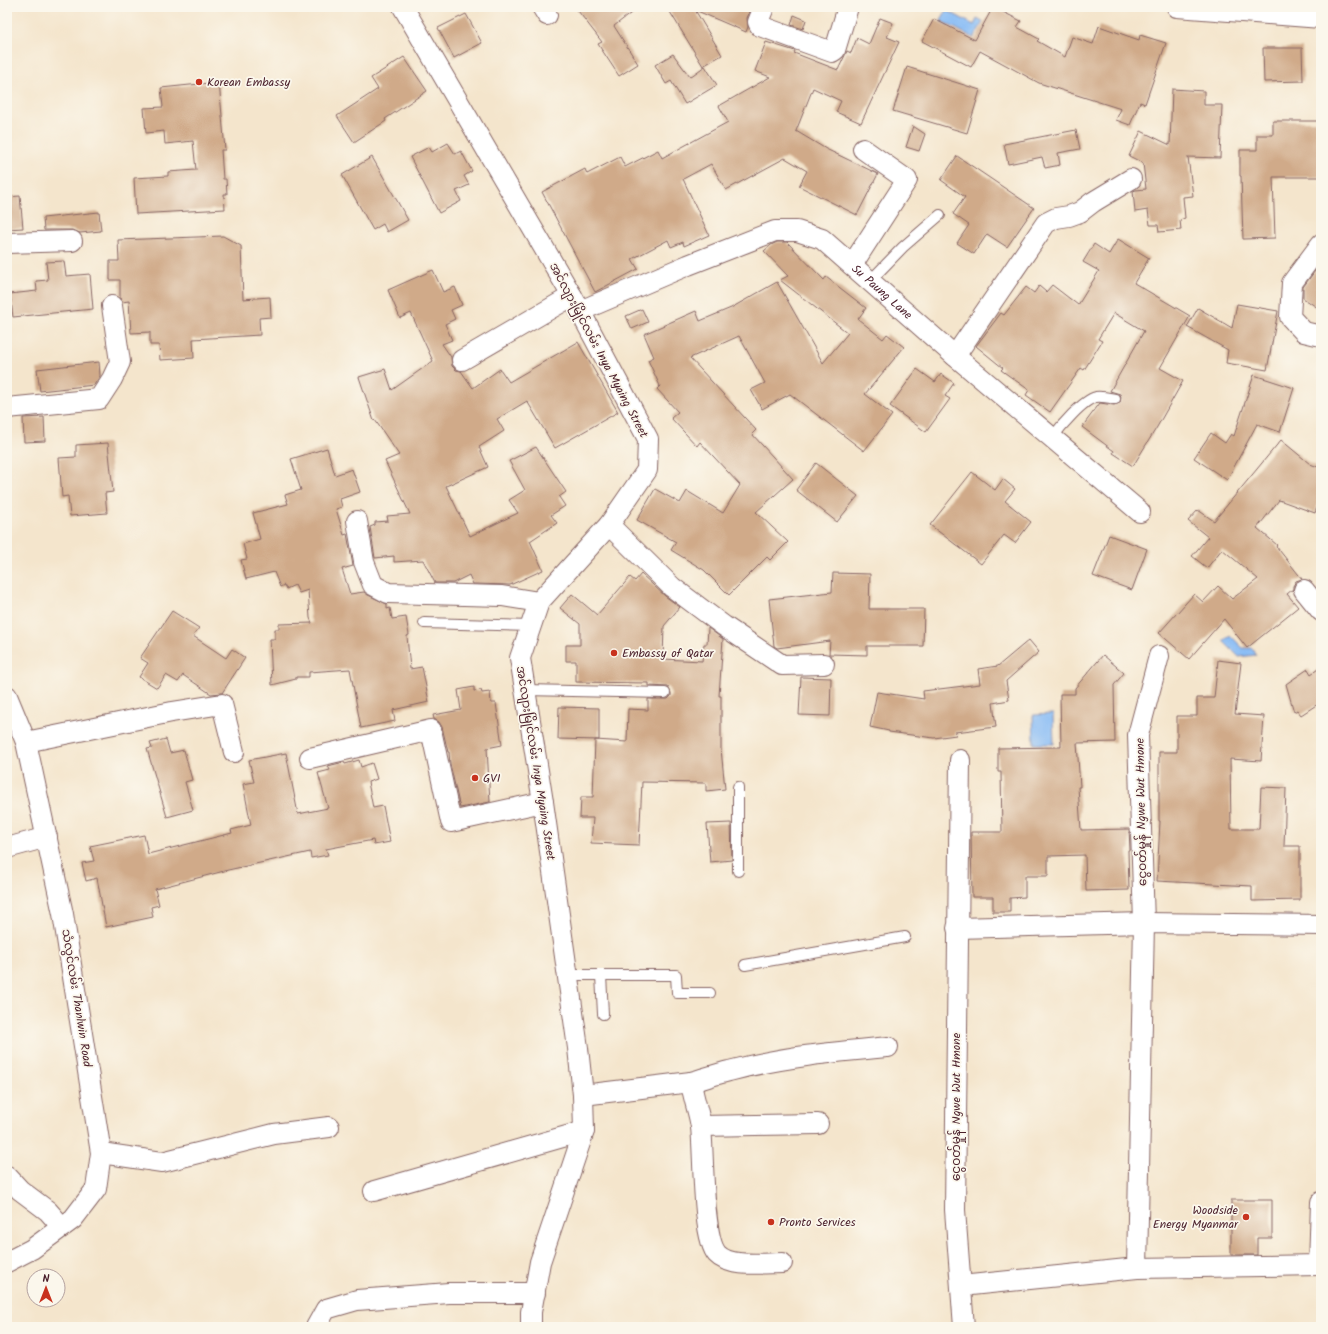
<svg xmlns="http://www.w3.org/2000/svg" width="1328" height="1334" font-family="Kalam,'Noto Sans Myanmar',sans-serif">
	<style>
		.water { fill: #87bbf5; stroke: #686d90 }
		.building { fill: #d0aa89 }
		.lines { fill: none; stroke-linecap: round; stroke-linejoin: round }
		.lane-casing { stroke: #866463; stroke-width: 12 }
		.street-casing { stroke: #866463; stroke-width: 22 }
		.lane { stroke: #fff; stroke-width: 10 }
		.street { stroke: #fff; stroke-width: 20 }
		.poi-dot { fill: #c8321e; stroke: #fbf7ec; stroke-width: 1.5 }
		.labels { text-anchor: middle; stroke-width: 3.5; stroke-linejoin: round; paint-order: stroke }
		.poi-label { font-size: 12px; fill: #4a1f2b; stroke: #fbf7ec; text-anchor: start }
		.street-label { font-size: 12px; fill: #4a1f2b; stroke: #fbf7ec }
	</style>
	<rect width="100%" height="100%" fill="#fbf7ec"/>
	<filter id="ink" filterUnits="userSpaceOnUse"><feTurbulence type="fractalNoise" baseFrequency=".025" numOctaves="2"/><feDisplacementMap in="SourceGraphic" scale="8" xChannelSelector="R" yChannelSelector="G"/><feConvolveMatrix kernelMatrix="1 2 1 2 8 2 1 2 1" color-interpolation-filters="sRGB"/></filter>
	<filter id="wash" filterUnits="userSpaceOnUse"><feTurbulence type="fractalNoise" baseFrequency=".012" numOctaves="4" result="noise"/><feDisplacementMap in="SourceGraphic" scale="16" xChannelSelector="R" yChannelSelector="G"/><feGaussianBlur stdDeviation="0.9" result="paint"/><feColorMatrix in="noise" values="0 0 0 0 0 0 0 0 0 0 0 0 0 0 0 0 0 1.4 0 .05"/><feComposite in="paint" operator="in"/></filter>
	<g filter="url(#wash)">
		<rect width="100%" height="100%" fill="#f4e5cc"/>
		<path class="water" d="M946,10l28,15 3,-6 6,3 -9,16 -33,-17z
			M1230,635l13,13h9l4,7 -17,2 -16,-16z
			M1053,714l1,30h-20l-1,-29z"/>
		<g id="blocks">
			<path class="building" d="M575,7h64l-25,19 24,38 -19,12 -21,-32 4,-2z
				M667,7h85l-5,11 1,9 -2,5 -51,-22 27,45 -19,11z
				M993,7l28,14 -4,6 22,12 -2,2 28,16 7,-20 21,7 6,-18 40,14 1,-5 26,8 -21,61 -5,-2 -10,23 -14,-5 5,-11 -82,-26 -59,-32 -9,16 -49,-26 12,-22 41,21z
				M466,14l16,29 -28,15 -16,-30z
				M794,15l12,5 -3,9 -12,-4z
				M880,18l13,5 -6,14 12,5 -38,81 -25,-11 5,-11 -28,-13 -17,43 30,18 52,25 -21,41 -58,-29 8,-15 -22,-13 -59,32 -15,-26 -28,15 26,56 -25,11 -1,-4 -12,5 -3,-7 -36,19 6,10 -43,23 -53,-100 43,-23 2,5 33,-17 5,10 33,-17 4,8 66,-36 -9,-16 51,-29 -15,-6 11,-29 29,9 -1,2 44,17 9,-19 4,2 6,-15 12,6z
				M1263,48h39l1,33 -39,1z
				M673,54l17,23 15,-11 12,19 -32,19 -14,-23 -5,3 -11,-19z
				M404,57l23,34 -42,28 1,2 -32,21 -17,-26 41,-27 -7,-11z
				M907,67l73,23 -13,43 -74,-22z
				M219,82l6,68h-4l2,29h3l1,15h-3l1,15 -89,5 -2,-36 34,-2v-4l28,-2 -3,-29 -28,3 -1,-13 -18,2 -2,-25 19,-1 -2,-19z
				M1172,89l32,2v14h18l-2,53 -32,-1 5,39 -10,1 2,21 -5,2 1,10 -22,2 -1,-7h-8l-2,-15 -13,2 -2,-21 3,-1 10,-1 -3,-26 -14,-7 12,-25 29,14z
				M1273,121h48l-1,56h-47l2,61 -32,1 -2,-63h-1v-26h17v-15h16z
				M913,126l12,8 -6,17 -13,-4z
				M1076,130l4,19 -22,4 2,12 -15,3 -3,-11 -34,7 -4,-20z
				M448,143l7,11 6,-3 11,20 -8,5 5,9 -13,6 5,10 -22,12 -29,-56 19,-10 3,5z
				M957,156l77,52 -27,39 -20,-13 -13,20 -17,-11 12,-18 -16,-11 12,-17 -24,-17z
				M372,157l36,63 -21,12 -4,-8 -10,6 -31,-55z
				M20,196l3,32 -16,1v-32z
				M99,212l2,19 -21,2 -8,-3h-28l-1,-12z
				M223,236l18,10 2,53 27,-2 1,20 -12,1 1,17 -67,4 1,19 -34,2 -1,-15h-9v-13l-19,1 -2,-32 -7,1 -2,-4v-18h-10v-19h9l-1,-21z
				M1118,239l31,19 -15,25 56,33 -30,52 23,13 -26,46 -24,39 -20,-13 1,-2 -32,-24 18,-24 14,2 6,-2 1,-6 -1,-3 -10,-3 34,-60 -30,-18 -16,26 4,2 -18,29 -3,-2 -31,44 -24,-17 3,-5 -28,-20 2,-2 -27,-22 25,-33 3,2 22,-28 8,6 5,-7 7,6 6,-7 26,20 21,-34 -16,-9 11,-18 15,10z
				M777,242h10l37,38 2,-3 40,31 -8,11 25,20 4,-5 17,13 -39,47 27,21 -28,36 -74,-57 -28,15 -11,-19 14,-7 -26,-47 -49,22 66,72 -4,4 41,45 -37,33 32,30 -18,18 -3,-3 -38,38 -25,-25 -33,-20 5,-8 -39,-22 18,-31 25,14 7,-12 36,22 17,-28 -40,-43 -3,4 -26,-28 7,-6 -21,-23 3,-3 -12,-26 6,-3 -10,-23 52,-23 4,10 31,-13 46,-26 46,81 25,-30 -68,-53 8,-4 -24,-25 7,-6z
				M64,261l2,15 24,-2 3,35 -80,8 -3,-23 27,-3 -1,-10 12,-1 -2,-18z
				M1321,263v47l-18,-12v-11z
				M433,270l10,22 12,-5 7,18 -11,5 4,9 -10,5 7,16 -10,4 9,13 1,9 4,4 5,1 12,17 27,-19 9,13 69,-40 40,70 -63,36 -28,-47 -30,18 7,12 -25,16 9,20 -42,19 24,50 48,-23 -9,-13 16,-10 -16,-29 27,-14 30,45 -7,5 6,9 -14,9 6,8 -27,18 13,29 -33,15 -37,-1 -4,-9 -16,8h-18l-12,-23 -29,2v-6l-19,2 -5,-31 5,-2v-3l13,-1 -1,-5 23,-2 -25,-53 14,-6 -24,-35 -1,1 -15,-44 26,-8 7,21 41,-29 -22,-48 -11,5 -12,-28z
				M1237,304l41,7 -11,59 -41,-7 2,-13 -41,-23 11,-19 34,20z
				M642,309l6,13 -16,7 -6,-13z
				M99,362l1,14 -6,9 -54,6 -3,-22z
				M917,369l18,13 6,-8 13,9 -9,13 5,3 -24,33 -36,-26z
				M1254,375l40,13 -14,44 -23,-8 -30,56 -33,-22 17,-25 14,10 6,-9 3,2z
				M44,417l1,24 -21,1 -1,-24z
				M1281,440l29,24 11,4v28l-6,17 -36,-13 -22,28 20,17 -1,1 26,33 -6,2 -3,5v3l-6,5 11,13 -51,41 -23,-29 -35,40 -30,-26 35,-39 9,8 15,-16 14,13 26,-20 -36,-30 -15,19 -15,-12 16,-19 -20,-16 10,-11 16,11z
				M108,443l5,49 -8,1 2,20 -37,3 -2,-20 -6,1 -3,-39 17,-1v-12z
				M327,448l8,27 17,-6 8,23 -20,7 2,8 -6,2 8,26 3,-1 5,26 1,6 -11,3 8,25 14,-2 4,3 19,9v5l3,-1 2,11 14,-2 3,18 -2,1 3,33 12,-2 7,35 -36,8 2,11 -34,7 -11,-59 -41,3v5h-13v2l-24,6 -2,-46h5v-10h4v-5l33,-1 -2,-5 -2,-28 -9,3 -4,-8 -9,4 -2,-4 -4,2 -6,-15 -28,7 -5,-19 6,-1 -4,-15 17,-5 -7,-26 35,-9 -3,-9 16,-5 -10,-31z
				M816,463l42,33 -21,26 -41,-32z
				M972,472l23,18 8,-11 12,10 -10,12 26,21 -16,21 -11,-8 -23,29 -51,-39z
				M1109,535l38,14 -15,41 -39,-14z
				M833,573l37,1 -1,35h55l-1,37h-56v9l-38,-1 1,-13 -53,7 -3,-2 -5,-47 63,-7z
				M641,574l24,22 15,11 -16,19 -1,33 39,2 2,-17h3l1,-16 15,11 -4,57h2v53l4,40 -19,2v-8l-64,-1 -3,63 -48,-2 2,-25h-13l1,-21h12l2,-57 32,2 1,-33 20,1v-11h20l3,-3v-3l-3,-6 -19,-1v-3l-73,-1v-21h-10v-16h14v-21l-20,-16 12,-14 25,21 33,-38 5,4z
				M172,611l27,17 -6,8 33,22 6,-9 13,9 -23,35 -11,1 -28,-19 -5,7 -12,-7 -9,13 -18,-11 9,-14 -8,-5z
				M1029,640l10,12 -33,29 3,19 -16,3 3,24 -41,5 1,3 -22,3 -45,-6v-1l-19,-4 7,-35 47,7 -1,-8 57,-7 -2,-15 20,-3z
				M1103,655l21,18 -10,12 1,57 -38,1 3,44h-2l3,43 48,-1 1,21h-2l1,40 -43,1 -1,-36 -37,1v20h-23v21l-15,1v14h-17v-15h-21l-1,-65h31l-1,-60h-3v-24l63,-1 -1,-53h15v-6z
				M1218,660l23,3 -6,51 29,2 -3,45 -31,-2 1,70h28l2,-42 25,1 -2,58h16v54l-48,1v-15l-95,-5 3,-60h-1v-69h18v-36h20v-18h17z
				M1321,667v35l-20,13 -4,-5 -3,2 -8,-28 22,-15 3,5z
				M801,677l30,1 -1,38 -31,-1z
				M474,687v4l7,-1 1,3 8,-1 1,11h5l6,42 -15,3 3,54 -30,6 -10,-44 -1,-12h-1l-6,-25 -3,-5 -5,-3 -1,-4 28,-5 -3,-20z
				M559,707l40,1v32l-41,-1z
				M166,739l4,14 14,-3 8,30 -7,2 8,28 -26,7 -20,-68 5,-1 -2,-5z
				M286,753l12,61 30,-6 -10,-35 12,-3 -2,-4 16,-4 1,2 14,-4 2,7 11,-4 5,16 -9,3 5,26 10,-2 7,36 -16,3 -1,-5 -47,9 2,6 -17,3 -1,-6 -82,18 -73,19 4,16 -8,2 2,10 -47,10 -9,-49 -11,3 -4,-18 12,-2 -4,-15 54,-11 4,19 84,-21 -1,-3 20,-5 -8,-41 11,-2 -5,-22z
				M731,823l1,37 -22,2 -3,-38z
				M1231,1200h41v38h-15v17h-26z"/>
		</g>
	</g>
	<g filter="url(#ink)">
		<use href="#blocks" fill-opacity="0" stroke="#866463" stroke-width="1"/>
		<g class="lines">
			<defs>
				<path id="lane" d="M870,281l33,-34 37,-32
					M1052,438c8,-11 31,-38 44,-41 5,-1 14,1 19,2
					M424,623l107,3
					M525,690l140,3
					M738,871v-84
					M745,965l160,-28
					M567,975h109l1,18h33
					M601,975l2,39"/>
				<g id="street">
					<path d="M403,7l169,289 76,143 -1,31 -38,55 -70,77 -19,56 23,144 35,246 5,47 1,36 -44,131 -9,50v15"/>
					<path d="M542,7l5,8"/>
					<path d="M764,7l-6,15 2,4 72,26 3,-2 13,-43"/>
					<path d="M1177,7l144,11"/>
					<path d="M7,243l65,-2"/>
					<path d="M1321,244l-29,39 -2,34 14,15 17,4"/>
					<path d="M852,265l55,-85 -44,-31"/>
					<path id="s1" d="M580,311l108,-46 87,-34h22l25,8 133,117 185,156"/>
					<path d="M955,356l91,-133 10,-5 13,-2 11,-4 13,-10 38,-23"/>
					<path d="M462,360l110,-64"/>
					<path d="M7,408l92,-9 13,-20 8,-17 -8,-56"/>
					<path d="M357,521l7,41 9,23 15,8 114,3 37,6"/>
					<path d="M609,525l63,62 52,39 58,39 42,-1"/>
					<path d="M1304,590l17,21"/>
					<path d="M7,696l19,46 37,172 38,239 -5,36 -23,30 -41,30 -25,13"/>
					<path d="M26,742l146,-30 50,-8 12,48"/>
					<path d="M310,758l121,-28 20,92 92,-20"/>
					<path d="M960,760l-5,450 9,117"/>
					<path d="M7,848l40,-11"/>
					<path d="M957,928l187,-5 177,2"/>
					<path d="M691,1082c12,-3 25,-8 38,-11 52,-14 106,-19 159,-24"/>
					<path d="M583,1095l108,-13c2,16 8,30 10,45 3,26 1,110 16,127 13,14 47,9 65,9"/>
					<path d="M701,1126l117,-2"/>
					<path d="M101,1153l61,9 112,-28 55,-7"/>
					<path d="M7,1176l13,14 28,21 14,16"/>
					<path d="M374,1191l210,-60"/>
					<path d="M1137,1268l7,-345 -6,-188 21,-79"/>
					<path d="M961,1286l176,-18 182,-3 2,-63"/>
					<path d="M316,1327l10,-18 31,-9 92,-7h86"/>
				</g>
			</defs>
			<use href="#lane" class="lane-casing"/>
			<use href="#street" class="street-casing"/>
			<use href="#lane" class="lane"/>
			<use href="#street" class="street"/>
		</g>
	</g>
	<g class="poi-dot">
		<circle cx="199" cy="82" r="4"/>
		<circle cx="614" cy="653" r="4"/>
		<circle cx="475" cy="778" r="4"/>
		<circle cx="1246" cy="1217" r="4"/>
		<circle cx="771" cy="1222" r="4"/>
	</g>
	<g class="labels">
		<g class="poi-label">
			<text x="207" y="86">Korean Embassy</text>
			<text x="622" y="657">Embassy of Qatar</text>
			<text x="483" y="782">GVI</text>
			<text x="1238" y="1214" text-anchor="end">Woodside<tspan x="1238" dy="14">Energy Myanmar</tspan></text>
			<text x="779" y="1226">Pronto Services</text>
		</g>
		<g class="street-label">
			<text dy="4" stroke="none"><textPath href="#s1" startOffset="339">Su Paung Lane</textPath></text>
			<text transform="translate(599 350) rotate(62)" y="4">အင်လျားမြိုင်လမ်း Inya Myaing Street</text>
			<text transform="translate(536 763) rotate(81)" y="4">အင်လျားမြိုင်လမ်း Inya Myaing Street</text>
			<text transform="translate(1141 812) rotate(-91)" y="4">ငွေဝတ်မှုန် Ngwe Wut Hmone</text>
			<text transform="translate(77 998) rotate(81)" y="4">သံလွင်လမ်း Thanlwin Road</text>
			<text transform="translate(956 1107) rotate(-90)" y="4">ငွေဝတ်မှုန် Ngwe Wut Hmone</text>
		</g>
	</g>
	<rect width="1328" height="1334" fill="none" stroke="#fbf7ec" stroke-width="24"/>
	<g transform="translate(46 1288)"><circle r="19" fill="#fbf7ec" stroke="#b4a19f"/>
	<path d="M0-3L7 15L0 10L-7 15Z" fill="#c8321e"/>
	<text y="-6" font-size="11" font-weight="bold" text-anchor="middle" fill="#4a1f2b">N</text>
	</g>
</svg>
